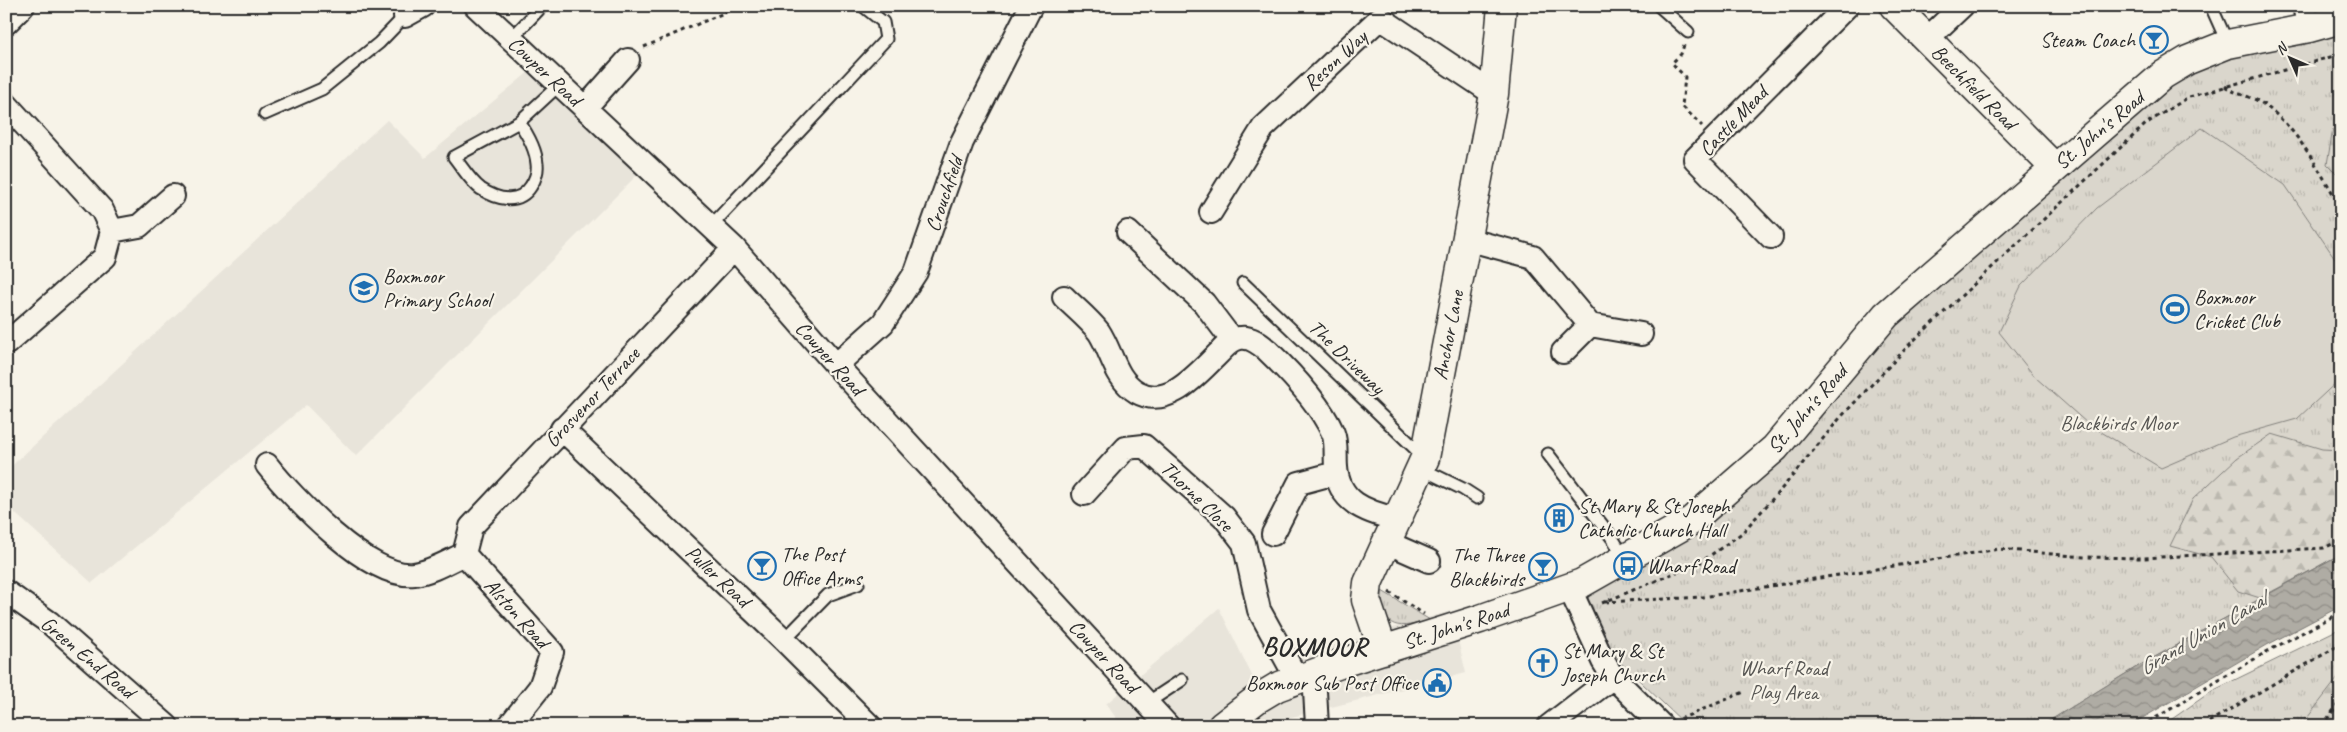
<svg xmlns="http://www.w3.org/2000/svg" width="2347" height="732" font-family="Caveat,sans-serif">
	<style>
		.built { fill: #e8e4da }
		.grass { fill: url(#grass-tufts); stroke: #82807c }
		.forest { fill: url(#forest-firs); stroke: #82807c }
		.garden { fill: #dad6cc; stroke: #82807c }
		.water { fill: url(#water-waves); stroke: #7a7874 }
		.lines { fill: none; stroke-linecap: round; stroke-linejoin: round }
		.lane-casing { stroke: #2b2b2b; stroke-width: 15 }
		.street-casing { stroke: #2b2b2b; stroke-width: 26 }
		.secondary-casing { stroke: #2b2b2b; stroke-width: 31 }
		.path { stroke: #2b2b2b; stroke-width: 3; stroke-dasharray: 4 4; stroke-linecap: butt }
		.lane { stroke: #f7f3e8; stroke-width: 11 }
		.street { stroke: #f7f3e8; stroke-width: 22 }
		.secondary { stroke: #f7f3e8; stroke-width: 28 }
		.labels { text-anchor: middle; stroke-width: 4.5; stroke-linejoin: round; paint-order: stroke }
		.poi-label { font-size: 21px; fill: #2b2b2b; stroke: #f7f3e8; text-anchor: start }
		.street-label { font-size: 21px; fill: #2b2b2b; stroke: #f7f3e8 }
		.park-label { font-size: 21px; fill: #575653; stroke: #f7f3e8 }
		.water-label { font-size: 22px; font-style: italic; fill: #53524f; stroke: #f7f3e8 }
		.district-label { font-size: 26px; font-weight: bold; letter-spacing: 1px; fill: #2b2b2b; stroke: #f7f3e8 }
	</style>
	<defs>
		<pattern id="grass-tufts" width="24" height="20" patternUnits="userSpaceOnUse" patternTransform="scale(1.25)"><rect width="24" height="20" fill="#dad6cc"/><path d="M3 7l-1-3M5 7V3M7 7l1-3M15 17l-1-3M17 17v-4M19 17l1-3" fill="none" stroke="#bbb8af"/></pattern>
		<pattern id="forest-firs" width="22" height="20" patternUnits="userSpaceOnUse" patternTransform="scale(1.25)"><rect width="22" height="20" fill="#dad6cc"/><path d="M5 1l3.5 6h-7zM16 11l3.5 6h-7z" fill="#bbb8af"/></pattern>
		<pattern id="water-waves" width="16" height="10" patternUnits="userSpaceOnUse" patternTransform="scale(1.25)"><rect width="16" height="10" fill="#afaca4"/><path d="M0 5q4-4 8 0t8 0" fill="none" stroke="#8f8c86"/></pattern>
	</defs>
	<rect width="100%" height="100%" fill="#f7f3e8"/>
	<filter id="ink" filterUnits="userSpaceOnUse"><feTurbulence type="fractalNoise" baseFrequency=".02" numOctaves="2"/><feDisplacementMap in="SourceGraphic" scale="10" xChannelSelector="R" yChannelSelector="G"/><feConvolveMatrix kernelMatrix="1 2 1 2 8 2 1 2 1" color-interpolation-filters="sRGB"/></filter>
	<g filter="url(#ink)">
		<path class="built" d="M530,71l110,101 -284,284 -50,-51 -214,178 -86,-78v-34l381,-351 38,38z
			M1219,608l40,82 49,-37 143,-42 15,62 -174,44 -11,9h-159l-16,-22z"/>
		<path class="grass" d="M2341,28v526l-206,114 -94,58h-354l-66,-63 -21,-30 -13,-32 3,-7 471,-417 103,-86 33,-23z
			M1382,591l5,3 43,26c-30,9 -49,12 -48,-29z
			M2341,628v98h-179l50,-35z"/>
		<path class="forest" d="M2333,129l8,3v46l-14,-14z
			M2272,434l50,15 19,1v104l-81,44 -22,-7 -27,-34 -41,-11 23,-47 44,-41z
			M2341,674v47l-4,5h-36z"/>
		<path class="garden" d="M2202,128l83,57 56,82v111l-44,41 -64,18 -72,31 -73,-44 -53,-47 -36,-45 22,-46 76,-78z"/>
		<path class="water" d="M2341,554v52l-74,39 -138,81h-88l94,-58z"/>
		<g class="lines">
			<defs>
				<path id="lane" d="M1659,6l29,26
					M2211,6l17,38
					M511,39l31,-33
					M265,114l57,-25 57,-46 26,-27
					M519,122c9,13 17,27 18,42 1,7 -2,16 -6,22 -12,19 -33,14 -50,3 -10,-7 -19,-22 -27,-32l65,-35 40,-37
					M711,226l175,-187 -3,-17 -20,-16
					M1243,283l181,174
					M1548,454l65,85 12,20
					M1420,468l43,21 14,9
					M784,640l44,-45 30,-11
					M1147,703l35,-23"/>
				<path id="street" d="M476,6l258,242 102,117 332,361
					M2304,6l5,22
					M405,16l18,-10
					M6,23l17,-17
					M1927,39l35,-33
					M6,104l96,106 10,21 -7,26 -98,86
					M585,108l43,-48
					M1211,212l52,-84 117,-110 114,76
					M112,231l27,-5 34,-30
					M1128,232l76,71 28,37
					M1771,237l-76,-78 152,-153
					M1466,239l67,18 57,68 51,9
					M1064,297c11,11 25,22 35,35 13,20 16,47 38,60 32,18 61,-19 82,-39 6,-6 12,-14 21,-15 10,-2 20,6 27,12 23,22 53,54 66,83 4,9 2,24 3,34 2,35 30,45 60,52
					M1563,352l27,-27
					M836,365l47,-42 33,-51 46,-130 69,-136
					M562,429l222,211 86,86
					M267,465c25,32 103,115 147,109 17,-2 35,-13 50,-20
					M1084,494l42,-46 18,-2 80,71 20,26 15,67 38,69
					M1273,534l26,-51 37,-10
					M1386,542l43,19
					M464,554l7,-27 263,-279
					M464,554l88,98 -12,35 -31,39
					M1569,587l34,74 10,16 49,49
					M6,592l44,31 117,103
					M1314,673l3,53
					M1549,726l64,-49"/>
				<path id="secondary" d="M1894,6l160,161
					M1383,650l-17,-50 2,-17 57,-125 69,-364 8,-88
					M1222,726l35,-27 20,-12 71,-26 132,-42 102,-36 109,-62 84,-73 111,-133 277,-240 25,-15 40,-16 81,-16 32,-9"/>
			</defs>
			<use href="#lane" class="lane-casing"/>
			<use href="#street" class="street-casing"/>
			<use href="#secondary" class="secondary-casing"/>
			<path class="path" d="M765,6l11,6 5,-6
				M1684,45l-3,9 -9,9 13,14 -3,29 20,20
				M644,47l96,-41
				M2225,86c11,9 27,10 38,18 35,24 56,67 78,103
				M2341,232l-5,1 5,12
				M1389,592l35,22
				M1605,602l98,-5 296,-48 85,8 60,1 180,-10 17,-8
				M1602,603l99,-41 41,-29 42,-47 56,-68 72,-76 235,-219 42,-26 152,-43
				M1680,719l64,-27
				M2142,726l126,-75 73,-39
				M2202,726l139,-82
				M2322,726l19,-26"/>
			<use href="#lane" class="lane"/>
			<use href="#street" class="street"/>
			<use href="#secondary" class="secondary"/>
		</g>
	</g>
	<defs>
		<symbol id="bar-ring" viewBox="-11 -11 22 22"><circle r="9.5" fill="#f7f3e8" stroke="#1f6fb2" stroke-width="1.5"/><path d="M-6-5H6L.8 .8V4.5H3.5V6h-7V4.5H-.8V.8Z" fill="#1f6fb2"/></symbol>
		<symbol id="school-ring" viewBox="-11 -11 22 22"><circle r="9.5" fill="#f7f3e8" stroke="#1f6fb2" stroke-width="1.5"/><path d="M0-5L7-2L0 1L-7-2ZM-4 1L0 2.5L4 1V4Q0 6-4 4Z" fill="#1f6fb2"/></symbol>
		<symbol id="stadium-ring" viewBox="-11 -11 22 22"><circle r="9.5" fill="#f7f3e8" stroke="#1f6fb2" stroke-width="1.5"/><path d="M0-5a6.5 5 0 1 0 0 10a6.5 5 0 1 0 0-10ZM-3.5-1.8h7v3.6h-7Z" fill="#1f6fb2"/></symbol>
		<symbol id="building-ring" viewBox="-11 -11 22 22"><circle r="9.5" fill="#f7f3e8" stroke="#1f6fb2" stroke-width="1.5"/><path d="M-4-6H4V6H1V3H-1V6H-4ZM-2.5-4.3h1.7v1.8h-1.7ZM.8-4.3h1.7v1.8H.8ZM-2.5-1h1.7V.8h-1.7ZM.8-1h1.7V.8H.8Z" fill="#1f6fb2"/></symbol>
		<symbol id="bus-ring" viewBox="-11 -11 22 22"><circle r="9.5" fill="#f7f3e8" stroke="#1f6fb2" stroke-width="1.5"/><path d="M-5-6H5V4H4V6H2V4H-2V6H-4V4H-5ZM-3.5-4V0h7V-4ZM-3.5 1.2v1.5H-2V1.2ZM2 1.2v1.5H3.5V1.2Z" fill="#1f6fb2"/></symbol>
		<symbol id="church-ring" viewBox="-11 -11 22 22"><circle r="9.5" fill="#f7f3e8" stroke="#1f6fb2" stroke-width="1.5"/><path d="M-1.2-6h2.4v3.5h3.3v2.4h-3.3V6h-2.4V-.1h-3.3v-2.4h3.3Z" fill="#1f6fb2"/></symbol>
		<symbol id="civic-ring" viewBox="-11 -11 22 22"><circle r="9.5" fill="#f7f3e8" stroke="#1f6fb2" stroke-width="1.5"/><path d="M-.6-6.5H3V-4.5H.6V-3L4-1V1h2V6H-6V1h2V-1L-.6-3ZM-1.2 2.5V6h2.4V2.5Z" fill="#1f6fb2"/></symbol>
	</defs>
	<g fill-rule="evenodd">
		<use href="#bar-ring" x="2138" y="24" width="32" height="32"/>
		<use href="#school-ring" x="348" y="272" width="32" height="32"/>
		<use href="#stadium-ring" x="2159" y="293" width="32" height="32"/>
		<use href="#building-ring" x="1543" y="502" width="32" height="32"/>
		<use href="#bar-ring" x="746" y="550" width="32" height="32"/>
		<use href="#bus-ring" x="1612" y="550" width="32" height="32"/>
		<use href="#bar-ring" x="1527" y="551" width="32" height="32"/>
		<use href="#church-ring" x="1527" y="647" width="32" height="32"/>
		<use href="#civic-ring" x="1421" y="667" width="32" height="32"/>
	</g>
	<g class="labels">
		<g class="poi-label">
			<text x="2135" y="47" text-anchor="end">Steam Coach</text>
			<text x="383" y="283">Boxmoor<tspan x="383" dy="24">Primary School</tspan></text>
			<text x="2194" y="304">Boxmoor<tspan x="2194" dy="24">Cricket Club</tspan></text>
			<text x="1578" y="513">St Mary &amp; St Joseph<tspan x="1578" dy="24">Catholic Church Hall</tspan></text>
			<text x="781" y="561">The Post<tspan x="781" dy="24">Office Arms</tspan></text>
			<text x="1524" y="562" text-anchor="end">The Three<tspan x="1524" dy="24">Blackbirds</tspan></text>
			<text x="1647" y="573">Wharf Road</text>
			<text x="1562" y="658">St Mary &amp; St<tspan x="1562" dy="24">Joseph Church</tspan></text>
			<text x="1418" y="690" text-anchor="end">Boxmoor Sub Post Office</text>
		</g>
		<g class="street-label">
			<text transform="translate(1335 60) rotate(-43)" y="7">Reson Way</text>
			<text transform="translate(545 71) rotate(43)" y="7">Cowper Road</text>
			<text transform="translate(1974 87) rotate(45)" y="7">Beechfield Road</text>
			<text transform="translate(1733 121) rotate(-46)" y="7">Castle Mead</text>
			<text transform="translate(2099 130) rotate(-40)" y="7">St. John's Road</text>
			<text transform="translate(944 194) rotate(-71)" y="7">Crouchfield</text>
			<text transform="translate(1448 335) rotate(-79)" y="7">Anchor Lane</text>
			<text transform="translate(1347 357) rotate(44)" y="7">The Driveway</text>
			<text transform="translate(830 358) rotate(48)" y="7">Cowper Road</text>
			<text transform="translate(592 397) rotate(-47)" y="7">Grosvenor Terrace</text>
			<text transform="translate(1807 409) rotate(-49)" y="7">St. John's Road</text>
			<text transform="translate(1197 496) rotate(44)" y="7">Thorne Close</text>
			<text transform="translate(718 576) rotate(43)" y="7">Puller Road</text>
			<text transform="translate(517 613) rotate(48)" y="7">Alston Road</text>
			<text transform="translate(1456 626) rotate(-18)" y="7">St. John's Road</text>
			<text transform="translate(1104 656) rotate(47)" y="7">Cowper Road</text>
			<text transform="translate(88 657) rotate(40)" y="7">Green End Road</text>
		</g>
		<g class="park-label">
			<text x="2119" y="430">Blackbirds Moor</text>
			<text x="1784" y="675">Wharf Road<tspan x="1784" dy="24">Play Area</tspan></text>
		</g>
		<g class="water-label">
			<text transform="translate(2202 633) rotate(-30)" y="8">Grand Union Canal</text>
		</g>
		<g class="district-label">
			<text x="1315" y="655">BOXMOOR</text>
		</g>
	</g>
	<rect width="2347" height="732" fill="none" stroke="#f7f3e8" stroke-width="25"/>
	<rect x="12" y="12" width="2322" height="707" fill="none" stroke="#2b2b2b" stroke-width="2" filter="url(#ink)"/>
	<g transform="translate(2290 58) rotate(315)" stroke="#f7f3e8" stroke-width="4" paint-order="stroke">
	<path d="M0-4L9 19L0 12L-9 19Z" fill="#2b2b2b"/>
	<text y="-8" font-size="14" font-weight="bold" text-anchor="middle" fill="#2b2b2b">N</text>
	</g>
</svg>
